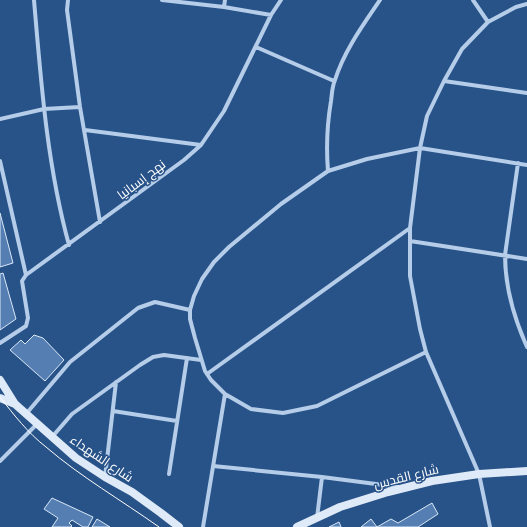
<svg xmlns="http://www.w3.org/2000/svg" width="527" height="527" font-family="Karla,Cairo,sans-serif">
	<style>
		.building { fill: #557fb2; stroke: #d9e7f7 }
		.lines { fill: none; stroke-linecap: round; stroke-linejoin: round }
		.street { stroke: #b5cde9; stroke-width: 4 }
		.secondary { stroke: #dfeaf8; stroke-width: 8 }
		.tram { stroke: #fff; stroke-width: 1 }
		.labels { text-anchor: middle; stroke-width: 3; stroke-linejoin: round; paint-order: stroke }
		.street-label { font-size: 13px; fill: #fff; stroke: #285389 }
	</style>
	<rect width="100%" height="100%" fill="#285389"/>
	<path class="building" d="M0,213l13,50 -13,4z
		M3,273l13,46 -16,11v-56z
		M34,335l9,3 21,22 -19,21 -35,-31 11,-10 4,4z
		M52,498l41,19 -5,10h-5l-11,-7 -3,3 3,3 -1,1h-19l6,-9 -14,-9z
		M432,503l6,11 -20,13h-41l14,-8 7,4z
		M97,519l13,8h-18z
		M371,519l6,8h-16z
		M339,522l2,5h-12z"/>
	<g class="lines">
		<path class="street" d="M34,0c7,82 13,165 35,245
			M68,0l-1,10 13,97 20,115
			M162,0l62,7 47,8
			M473,0l15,22
			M224,7l1,-7
			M256,47l78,34
			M444,81l83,12
			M0,119l44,-10 36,-2
			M85,130l116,15
			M0,161l26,114
			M518,163l-13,92c0,33 9,63 22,92
			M328,171c-2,-24 -1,-46 3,-70 1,-7 1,-14 4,-21 9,-29 28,-55 45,-80
			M410,241l117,18
			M0,343l26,-17 2,-8 -6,-37 4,-6 158,-115 17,-15 23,-34 47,-96 10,-15
			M426,352l-109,54 -34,7 -32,-4 -26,-15 -14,-14 -6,-9 -10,-33 -5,-19v-9l4,-14 8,-17 12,-17 15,-15 52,-43 47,-33 39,-12 53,-11 107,17
			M207,374l203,-146
			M113,411l64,10
			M26,414l44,-52 68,-54 17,-6 35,8
			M52,437l20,-23 68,-49 13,-8 11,-2 37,5
			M0,461l37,-37
			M213,466l109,11 77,10
			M169,474l18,-116
			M105,477l11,-95
			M317,518l5,-41
			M203,527l22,-133
			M490,527l-11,-53 -53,-122 -6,-23 -10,-53v-48l10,-80 7,-32 17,-35 18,-32 26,-27 28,-15 11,-3"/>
		<path class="secondary" d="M0,380l15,24 61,54 29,19 27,15 29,21 18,14
			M0,398l15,6
			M297,527l43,-20 48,-15 44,-11 47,-7 48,-3"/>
		<path class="tram" d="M0,397c14,18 28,36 46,50 35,30 75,53 113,80"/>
	</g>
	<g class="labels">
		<g class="street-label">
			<text transform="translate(141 179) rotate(-37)" y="5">نهج إسبانيا</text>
			<text transform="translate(102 458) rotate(34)" y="5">شارع الشهداء</text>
			<text transform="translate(406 476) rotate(-14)" y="5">شارع القدس</text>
		</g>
	</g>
</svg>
